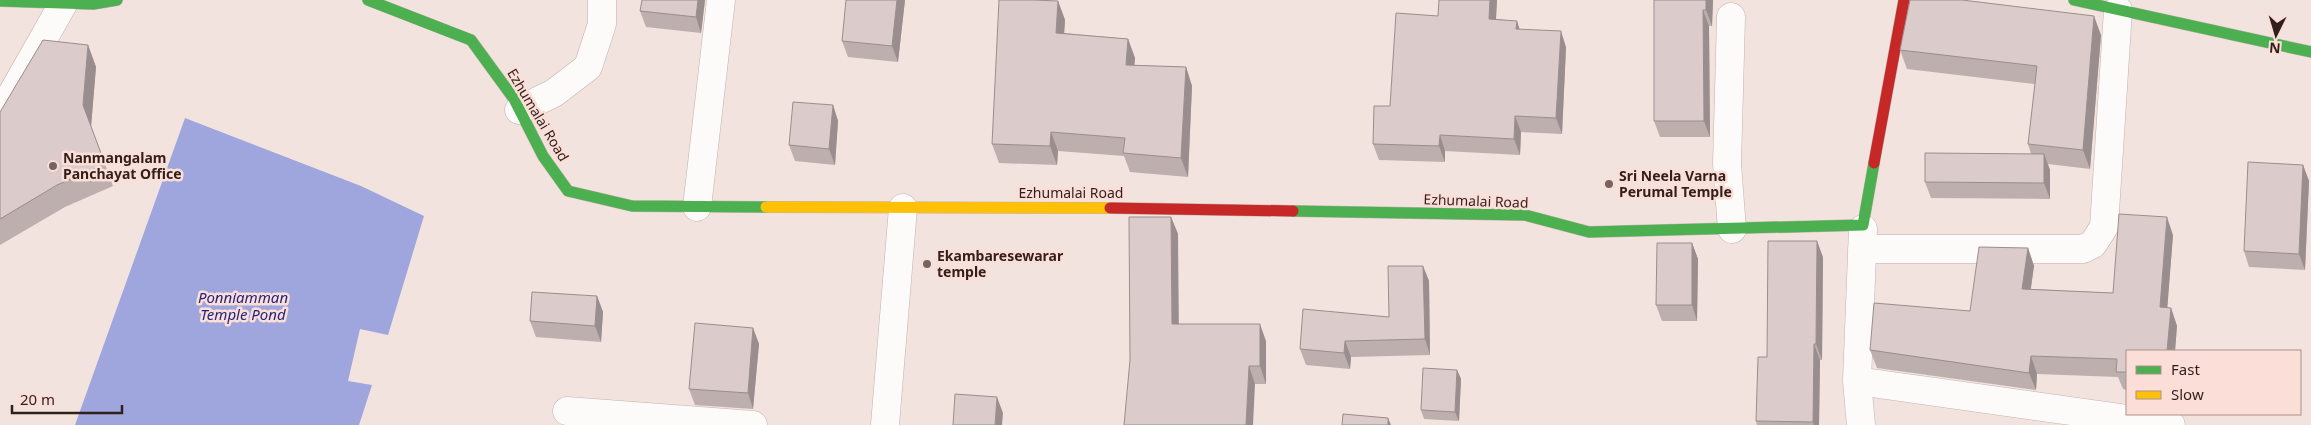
<svg xmlns="http://www.w3.org/2000/svg" width="2311" height="425" font-family="'Noto Sans',sans-serif">
	<style>
		.water { fill: #9fa6de }
		.lines { fill: none; stroke-linecap: round; stroke-linejoin: round }
		.street-casing { stroke: #c2b2ae; stroke-width: 29 }
		.fast-casing { stroke: #c2b2ae; stroke-width: 12 }
		.slow-casing { stroke: #c2b2ae; stroke-width: 12 }
		.jam-casing { stroke: #c2b2ae; stroke-width: 12 }
		.street { stroke: #fdfbfa; stroke-width: 28 }
		.fast { stroke: #4caf50; stroke-width: 11 }
		.slow { stroke: #ffc107; stroke-width: 11 }
		.jam { stroke: #c62828; stroke-width: 11 }
		.wall { fill: #bcafae }
		.shaded-wall { fill: #998e8d }
		.building { fill: #dbcbca; stroke: #998e8d }
		.poi-dot { fill: #756460; stroke: #fbded7; stroke-width: 2 }
		.labels { text-anchor: middle; stroke-width: 5; stroke-linejoin: round; paint-order: stroke }
		.street-label { font-size: 14px; fill: #311f1b; stroke: #fbded7 }
		.poi-label { font-size: 14px; font-weight: bold; fill: #311f1b; stroke: #fbded7; text-anchor: start }
		.water-label { font-size: 15px; font-style: italic; fill: #222481; stroke: #fbded7 }
	</style>
	<rect width="100%" height="100%" fill="#f3e3df"/>
	<path class="water" d="M185,118l176,68 63,30 -36,119 -28,-6 -12,52 24,4 -13,40h-284z"/>
	<g class="lines">
		<defs>
			<path id="street" d="M1731,17l-4,147 5,65
				M519,110l35,-17 34,-26 14,-43v-24
				M0,115l63,-111
				M697,207l24,-207
				M1862,249h221l10,-5 11,-17 14,-217
				M1857,381l314,44
				M567,411l186,14
				M885,425l18,-217
				M1861,425l-4,-44 6,-152"/>
			<path id="fast" d="M368,0l103,40 43,59 29,57 25,35 64,15 134,1
				M2074,0l237,52
				M0,1l93,3 24,-4
				M1293,211l232,4 64,17 274,-7 11,-62"/>
			<path id="slow" d="M766,207l344,1"/>
			<path id="jam" d="M1874,163l30,-163
				M1110,208l183,3"/>
		</defs>
		<use href="#street" class="street-casing"/>
		<use href="#fast" class="fast-casing"/>
		<use href="#slow" class="slow-casing"/>
		<use href="#jam" class="jam-casing"/>
		<use href="#street" class="street"/>
		<use href="#fast" class="fast"/>
		<use href="#slow" class="slow"/>
		<use href="#jam" class="jam"/>
	</g>
	<path class="wall" d="M705,0l-4,33 -55,-6 -6,-16z
		M846,0h59l-7,62 -50,-5 -6,-16z
		M1439,0h58l-1,19 21,2 2,8 47,18 -4,87 -41,-2 -1,23 -75,-4v11l-66,-2 -6,-16 65,-128z
		M1654,0h59l-1,26h-3l1,111h-50l-6,-16z
		M1058,1l7,19 -1,13 64,6 7,19 -1,7 52,2 6,19 -4,91 -58,-5 -6,-16 -66,-5 -1,14 -58,-2 -7,-19z
		M1970,2l131,33 -11,134 -42,-5 2,6v29l-119,-1 -6,-16 106,-28 -3,-10 7,-60 -128,-15 -7,-19z
		M88,45l8,22 -5,59 22,60 -48,21 -65,38v-133z
		M833,105l5,16 -3,44 -40,-4 -6,-16z
		M2303,165l6,16 -4,89 -56,-3 -5,-16z
		M1171,217l7,17v90l88,17v43h-11l-131,41z
		M2173,235l-6,73h4l6,18 -2,25h-48v39l-4,-1 -5,-12 -81,-3 -1,16 -159,-22 -7,-18 100,-39 58,-63 6,18 -3,23 82,4z
		M1692,243l6,16 -1,62h-35l-6,-16z
		M1823,257l-1,103h-2l-1,65h-62l-1,-4z
		M1423,266l6,15 1,74 -79,2 -1,12 -44,-4 -6,-16 89,-32z
		M597,296l6,16 -2,30 -65,-5 -6,-16z
		M753,328l6,16 -6,65 -58,-4 -6,-16z
		M1457,370l4,9 -2,42 -35,-2 -3,-9z"/>
	<path class="shaded-wall" d="M698,0h7l-4,33 -5,-16z
		M897,0h8l-7,62 -6,-16z
		M1490,0h7l-2,35 -6,-16z
		M1706,0h7l-1,26 -6,-16z
		M1058,1l7,19 -2,32 -7,-19z
		M1703,10l6,16 1,111 -6,-16z
		M2094,16l7,19 -11,134 -7,-19z
		M1517,21l5,16 -6,-8z
		M1561,31l5,16 -4,87 -6,-16z
		M1128,39l7,19 -2,26 -7,-19z
		M88,45l8,22 -5,60 -8,-22z
		M1186,67l6,19 -4,91 -7,-19z
		M833,105l5,16 -3,44 -6,-16z
		M1515,116l6,16 -1,23 -6,-16z
		M1051,132l7,19 -1,14 -7,-19z
		M1440,135l5,16v11l-6,-16z
		M2044,154l6,16v29l-6,-16z
		M2303,165l6,16 -4,89 -6,-16z
		M1171,217l7,17 1,107 -7,-17z
		M2167,217l6,18 -7,90 -6,-18z
		M1817,241l6,16 -1,103 -6,-16z
		M1692,243l6,16 -1,62 -5,-16z
		M2028,248l6,18 -6,40 -6,-17z
		M1423,266l6,15 1,74 -5,-16z
		M597,296l6,16 -2,30 -6,-16z
		M2171,308l6,18 -2,25h-8z
		M1260,324l6,17v43l-6,-18z
		M753,328l6,16 -6,65 -5,-16z
		M1345,341l6,16 -1,12 -6,-16z
		M1814,344l6,16 -1,65h-5l-1,-3z
		M2031,356l6,18 -1,16 -7,-17z
		M1249,366l6,18 -2,41h-7z
		M1457,370l4,9 -2,42 -4,-9z
		M997,397l6,16 -1,12h-7z
		M1388,418l3,7h-3z"/>
	<path class="building" d="M642,0h56l-2,17 -56,-6z
		M846,0h51l-5,46 -50,-5z
		M999,0h34l25,1 -2,32 72,6 -2,26 60,2 -5,91 -58,-5 2,-15 -74,-6 -1,14 -58,-2z
		M1439,0h51l-1,19 28,2 -1,8 45,2 -5,87 -41,-2 -1,23 -74,-4 -1,11 -66,-2 1,-38h16l6,-93 42,3z
		M1654,0h52v10h-3l1,111h-50z
		M1910,0h52l132,16 -11,134 -55,-6 9,-78 -137,-16z
		M43,40l45,5 -5,60 22,59 -48,21 -57,34v-107z
		M793,102l40,3 -4,44 -40,-4z
		M1925,153l119,1v29l-119,-1z
		M2248,162l55,3 -4,89 -55,-3z
		M2119,214l48,3 -7,90 11,1 -4,43h-40v21h-11l1,-13 -86,-3 -2,17 -159,-23 4,-47 96,8 9,-64 49,1 -6,41 91,4z
		M1129,217h42l1,107h88v42h-11l-3,59h-122l6,-65z
		M1768,241h49l-1,103h-2l-1,78 -57,-1 2,-64h9z
		M1657,243h35v62h-36z
		M1388,266h35l2,73 -80,2 -1,12 -44,-4 3,-40 86,8z
		M532,292l65,4 -2,30 -65,-5z
		M695,323l58,5 -5,65 -59,-4z
		M1423,368l34,2 -2,42 -34,-2z
		M955,394l42,3 -2,28h-42z
		M1343,414l45,4v7h-46z"/>
	<g class="poi-dot">
		<circle cx="53" cy="166" r="5"/>
		<circle cx="1609" cy="184" r="5"/>
		<circle cx="927" cy="264" r="5"/>
	</g>
	<g class="labels">
		<g class="street-label">
			<text transform="translate(538 115) rotate(59)" y="5">Ezhumalai Road</text>
			<text x="1071" y="198">Ezhumalai Road</text>
			<text transform="translate(1476 201) rotate(2)" y="5">Ezhumalai Road</text>
		</g>
		<g class="poi-label">
			<text x="63" y="163">Nanmangalam<tspan x="63" dy="16">Panchayat Office</tspan></text>
			<text x="1619" y="181">Sri Neela Varna<tspan x="1619" dy="16">Perumal Temple</tspan></text>
			<text x="937" y="261">Ekambaresewarar<tspan x="937" dy="16">temple</tspan></text>
		</g>
		<g class="water-label">
			<text x="243" y="303">Ponniamman<tspan x="243" dy="17">Temple Pond</tspan></text>
		</g>
	</g>
	<rect x="2126" y="350" width="175" height="65" fill="#fbded7" stroke="#aa928c"/>
	<rect x="2136" y="366" width="25" height="8" fill="#4caf50" stroke="#aa928c"/>
	<text x="2171" y="375" font-size="15" fill="#311f1b">Fast</text>
	<rect x="2136" y="391" width="25" height="8" fill="#ffc107" stroke="#aa928c"/>
	<text x="2171" y="400" font-size="15" fill="#311f1b">Slow</text>
	<g transform="translate(2276 35) rotate(185)" stroke="#fbded7" stroke-width="4" paint-order="stroke">
	<path d="M0-4L9 19L0 12L-9 19Z" fill="#311f1b"/>
	<text y="-8" font-size="14" font-weight="bold" text-anchor="middle" fill="#311f1b">N</text>
	</g>
	<path d="M12 405v8h110v-8" fill="none" stroke="#311f1b" stroke-width="2.5"/>
	<text x="20" y="405" font-size="15" fill="#311f1b" stroke="#fbded7" stroke-width="4" paint-order="stroke">20 m</text>
</svg>
